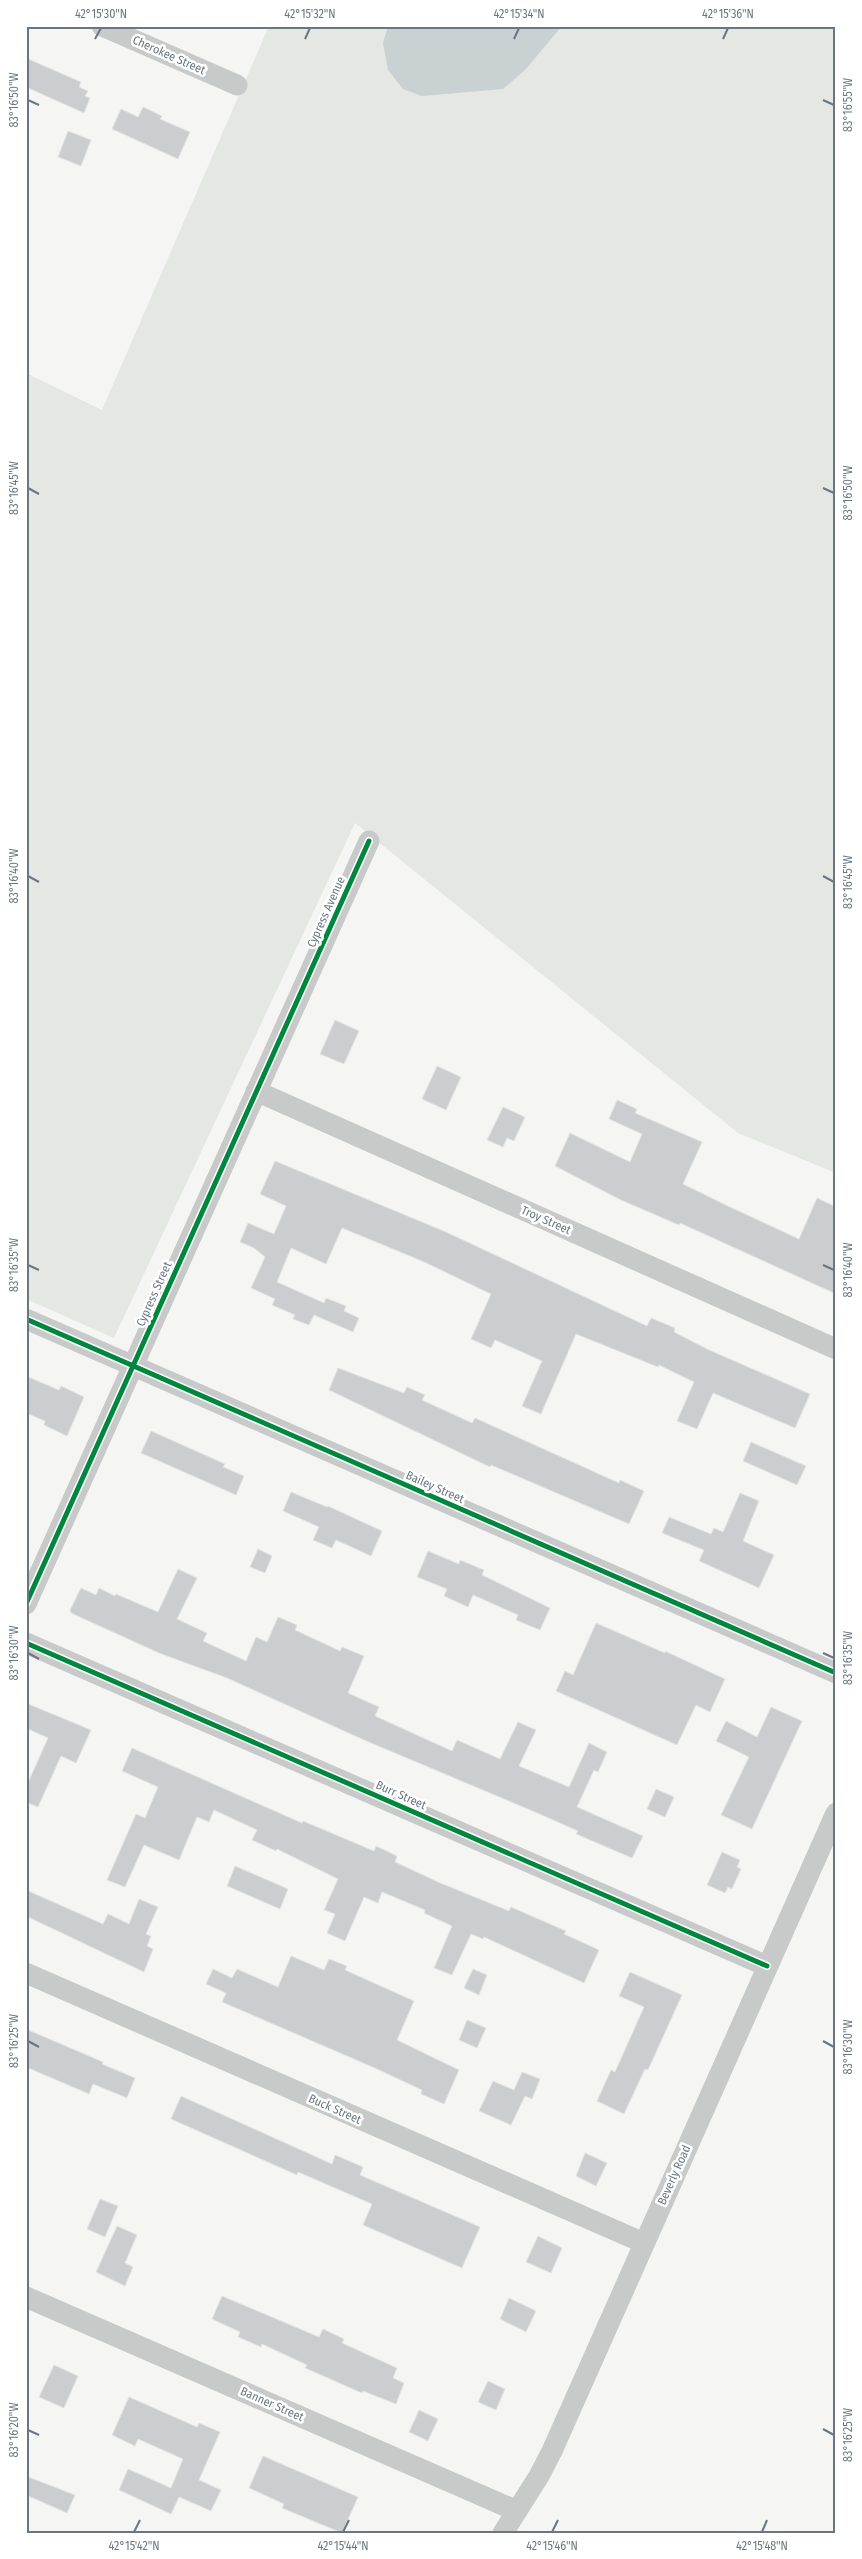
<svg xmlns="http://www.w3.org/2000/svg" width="862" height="2559" font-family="'Fira Sans Condensed',sans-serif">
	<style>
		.green { fill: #e4e7e2 }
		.water { fill: #c9d1d3 }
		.building { fill: #cccdce; stroke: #e4e4e4 }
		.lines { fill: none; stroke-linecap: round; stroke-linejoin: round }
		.street { stroke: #c8caca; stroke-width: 21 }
		.cycleway-casing { stroke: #fff; stroke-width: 8 }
		.cycleway { stroke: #00873e; stroke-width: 5 }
		.ticks { fill: none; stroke: #687782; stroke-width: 2 }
		.labels { text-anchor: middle; stroke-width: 5; stroke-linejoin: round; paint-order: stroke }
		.street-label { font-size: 12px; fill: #687782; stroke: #fff }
		.neatline { fill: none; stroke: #687782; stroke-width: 2 }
		.ticks-label { font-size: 12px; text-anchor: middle; fill: #687782 }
	</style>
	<rect width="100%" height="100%" fill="#f5f5f4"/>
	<path class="green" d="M269,26h567v1147l-98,-40 -383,-310 -241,515 -88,-39v-926l76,37z"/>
	<path class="water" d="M388,26h174l-36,43 -23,20 -81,7 -19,-7 -15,-19 -5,-27z"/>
	<path class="building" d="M26,58l55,24 -2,5 9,4 -3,5 5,2 -6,15 -58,-26z
		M143,107l19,9 -2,3 30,13 -12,27 -66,-30 9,-20 17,8z
		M68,131l23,9 -10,26 -23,-9z
		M335,1020l24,11 -15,33 -24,-10z
		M437,1066l24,11 -15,33 -24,-11z
		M617,1100l20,9 -2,4 67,29 -19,42 47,23 69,32 18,-41 19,9v87l-156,-71 -1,2 -58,-25 -66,-34 15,-33 60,29 12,-28 -33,-15z
		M503,1107l22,10 -11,24 -7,-3 -4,9 -16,-7z
		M275,1161l171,71 201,94 4,-8 24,10 -1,4 33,17 103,45 -15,34 -82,-35 -16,36 -20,-8 17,-39 -35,-17 -1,2 -82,-33 -35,80 -19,-8 20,-45 -47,-21 -4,8 -20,-9 20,-45 -69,-33 -80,-33 -16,36 -35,-16 -14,34 47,21 2,-5 20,8 -2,5 15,7 -6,14 -39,-17 -5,10 -16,-6 2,-4 -23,-10 3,-6 -24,-11 14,-31 -11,-9 -14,-6 8,-19 26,11 12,-28 -26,-12z
		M338,1368l66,25 3,-6 18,8 -3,5 50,23 3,-5 144,65 1,-3 24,11 -15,33 -138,-59 -1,2 -161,-77z
		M26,1376l33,14 2,-4 23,11 -17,39 -23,-11 1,-4 -19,-8z
		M151,1431l74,33 -2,3 21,9 -8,19 -95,-42z
		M751,1442l55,24 -9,19 -54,-24z
		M291,1492l36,15 1,-1 54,25 -11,25 -35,-16 -4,8 -19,-8 6,-13 -36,-16z
		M740,1493l19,8 -16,40 31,14 -15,33 -60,-27 5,-11 -42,-17 7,-16 42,17 3,-6 9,4z
		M258,1549l14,7 -7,17 -15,-6z
		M428,1551l31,13 1,-4 24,10 -2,5 68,33 -10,22 -24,-10 2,-5 -45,-20 -5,12 -24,-11 3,-7 -30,-12z
		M178,1569l19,9 -20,41 30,14 -4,8 43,20 10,-24 11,5 11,-25 19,8 -2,5 45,21 2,-4 22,9 -16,37 31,14 -4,9 77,35 5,-11 43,19 18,-37 18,8 -17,36 50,21 20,-44 18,9 -9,20 -4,-2 -17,37 66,29 -11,22 -56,-24 2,-3 -43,-19 -171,-72 -137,-62 -68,-25 -88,-40 -1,-3 11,-22 15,7 3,-7 16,8 1,-2 42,18z
		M596,1623l69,30v-2l60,28 -15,33 -14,-7 -19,40 -121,-54 9,-20 8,4z
		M26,1703l65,27 -15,33 -15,-7 -23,51 -12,-5v-15l22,-49 -22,-10z
		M771,1707l31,14 -50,108 -31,-14 28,-58 -33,-16 10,-20 31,16z
		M132,1748l170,75 1,-2 71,30 2,-5 21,10 -2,6 43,20 71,29 2,-4 55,24 -2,3 35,16 -15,33 -100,-46 -1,2 -12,-5 -19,41 -18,-7 18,-42 -28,-13 1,-3 -43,-18 -4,11 -14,-6 -19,44 -18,-8 8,-19 -11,-4 14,-31 -61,-30 -1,2 -24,-11 5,-10 -43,-20 -5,12 -12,-5 -18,43 -35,-15 -19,42 -18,-7 29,-66 9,4 13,-31 -36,-16z
		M656,1789l18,8 -9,20 -18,-8z
		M722,1852l18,8 -3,7 4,2 -9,20 -4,-2 -3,6 -18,-8z
		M235,1866l53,23 -8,20 -53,-23z
		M26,1890l77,34 5,-10 21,10 10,-25 19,8 -12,27 5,2 -4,10 6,3 -9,23 -118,-56z
		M291,1956l33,14 5,-11 18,7 -2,4 69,31 -17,39 62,30 -15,34 -23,-10 1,-4 -45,-21 -155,-67 4,-9 -20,-9 7,-15 19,9 5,-9 41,18z
		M473,1969l14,6 -8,20 -15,-7z
		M630,1972l52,23 -34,75 -3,-1 -21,45 -27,-13 14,-31 4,2 29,-65 -25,-11z
		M467,2020l19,8 -9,20 -18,-8z
		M26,2029l77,33 -1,2 33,14 -8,20 -34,-14 -4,10 -63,-27z
		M522,2072l18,7 -8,20 -7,-3 -14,29 -32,-14 14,-30 21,9z
		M181,2096l151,68 3,-9 28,12 -3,8 120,52 -18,41 -99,-43 9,-21 -74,-32 -1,3 -126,-56z
		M585,2153l22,10 -11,23 -20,-10z
		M100,2199l18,7 -13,31 -18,-8z
		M117,2226l20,9 -12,28 8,4 -8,19 -29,-14z
		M538,2236l24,12 -11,25 -25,-11z
		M222,2296l97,41 4,-8 21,10 -2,4 55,25 -4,10 11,5 -8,21 -33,-13 -1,2 -57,-25 2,-3 -45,-21 -1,3 -23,-10 2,-5 -28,-13z
		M509,2298l27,13 -10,21 -26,-13z
		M54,2365l24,11 -14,32 -25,-11z
		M488,2381l17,8 -9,21 -18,-8z
		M129,2397l68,30 2,-4 21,9 -21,48 22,10 -10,21 -32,-14 -8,17 -52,-24 9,-21 43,19 12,-29 -45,-20 -3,7 -23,-11z
		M419,2410l19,9 -10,22 -19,-9z
		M263,2456l95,41 -16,36 -60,-25 2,-4 -35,-16z
		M26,2476l49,19 -8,18 -41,-18z"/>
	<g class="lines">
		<path class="street" d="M102,26l135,59
			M256,1091l580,258
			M26,1319l810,354
			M26,1604l343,-763
			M26,1643l741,323
			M26,1973l618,270
			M26,2297l491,214
			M503,2533l36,-57 13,-25 284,-638"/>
		<defs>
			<path id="cycleway" d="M26,1319l810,354
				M26,1604l343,-763
				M26,1643l741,323"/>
		</defs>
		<use href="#cycleway" class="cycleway-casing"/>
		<use href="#cycleway" class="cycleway"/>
	</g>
	<path class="ticks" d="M95,39l6,-11M305,39l5,-11M514,39l5,-11M723,39l5,-11M28,100l11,5M823,100l11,5M28,488l11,6M823,488l11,5M28,876l11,6M823,876l11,6M28,1265l11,5M823,1265l11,5M28,1653l11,6M823,1653l11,5M28,2041l11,6M823,2041l11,6M823,2429l11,6M28,2430l11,5M134,2532l6,-12M343,2532l6,-12M552,2532l6,-12M762,2532l5,-12"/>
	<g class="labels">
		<g class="street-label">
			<text transform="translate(169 55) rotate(24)" y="4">Cherokee Street</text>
			<text transform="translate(326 912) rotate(-66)" y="4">Cypress Avenue</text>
			<text transform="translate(546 1220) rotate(24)" y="4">Troy Street</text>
			<text transform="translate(154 1294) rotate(-66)" y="4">Cypress Street</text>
			<text transform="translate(435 1487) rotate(24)" y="4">Bailey Street</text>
			<text transform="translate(401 1795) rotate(24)" y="4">Burr Street</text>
			<text transform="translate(335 2109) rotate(24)" y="4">Buck Street</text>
			<text transform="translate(674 2175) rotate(-66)" y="4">Beverly Road</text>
			<text transform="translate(272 2404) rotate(24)" y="4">Banner Street</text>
		</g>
	</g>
	<rect width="862" height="2559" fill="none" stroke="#ffffff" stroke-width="55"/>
	<rect x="28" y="28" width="806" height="2504" class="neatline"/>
	<g class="ticks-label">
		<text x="101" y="18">42°15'30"N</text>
		<text x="310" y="18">42°15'32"N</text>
		<text x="519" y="18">42°15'34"N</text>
		<text x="728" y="18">42°15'36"N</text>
		<text transform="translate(14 100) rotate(-90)" y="4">83°16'50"W</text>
		<text transform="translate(848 105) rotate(-90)" y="4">83°16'55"W</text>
		<text transform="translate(14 488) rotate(-90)" y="4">83°16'45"W</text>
		<text transform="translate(848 493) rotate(-90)" y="4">83°16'50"W</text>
		<text transform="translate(14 876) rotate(-90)" y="4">83°16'40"W</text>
		<text transform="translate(848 882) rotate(-90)" y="4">83°16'45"W</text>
		<text transform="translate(14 1265) rotate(-90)" y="4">83°16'35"W</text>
		<text transform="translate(848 1270) rotate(-90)" y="4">83°16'40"W</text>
		<text transform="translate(14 1653) rotate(-90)" y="4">83°16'30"W</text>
		<text transform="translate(848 1658) rotate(-90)" y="4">83°16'35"W</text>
		<text transform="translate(14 2041) rotate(-90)" y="4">83°16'25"W</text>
		<text transform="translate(848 2047) rotate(-90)" y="4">83°16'30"W</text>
		<text transform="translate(14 2430) rotate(-90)" y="4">83°16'20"W</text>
		<text transform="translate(848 2435) rotate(-90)" y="4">83°16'25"W</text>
		<text x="134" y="2550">42°15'42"N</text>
		<text x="343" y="2550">42°15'44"N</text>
		<text x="552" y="2550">42°15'46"N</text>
		<text x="762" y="2550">42°15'48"N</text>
	</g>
</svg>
